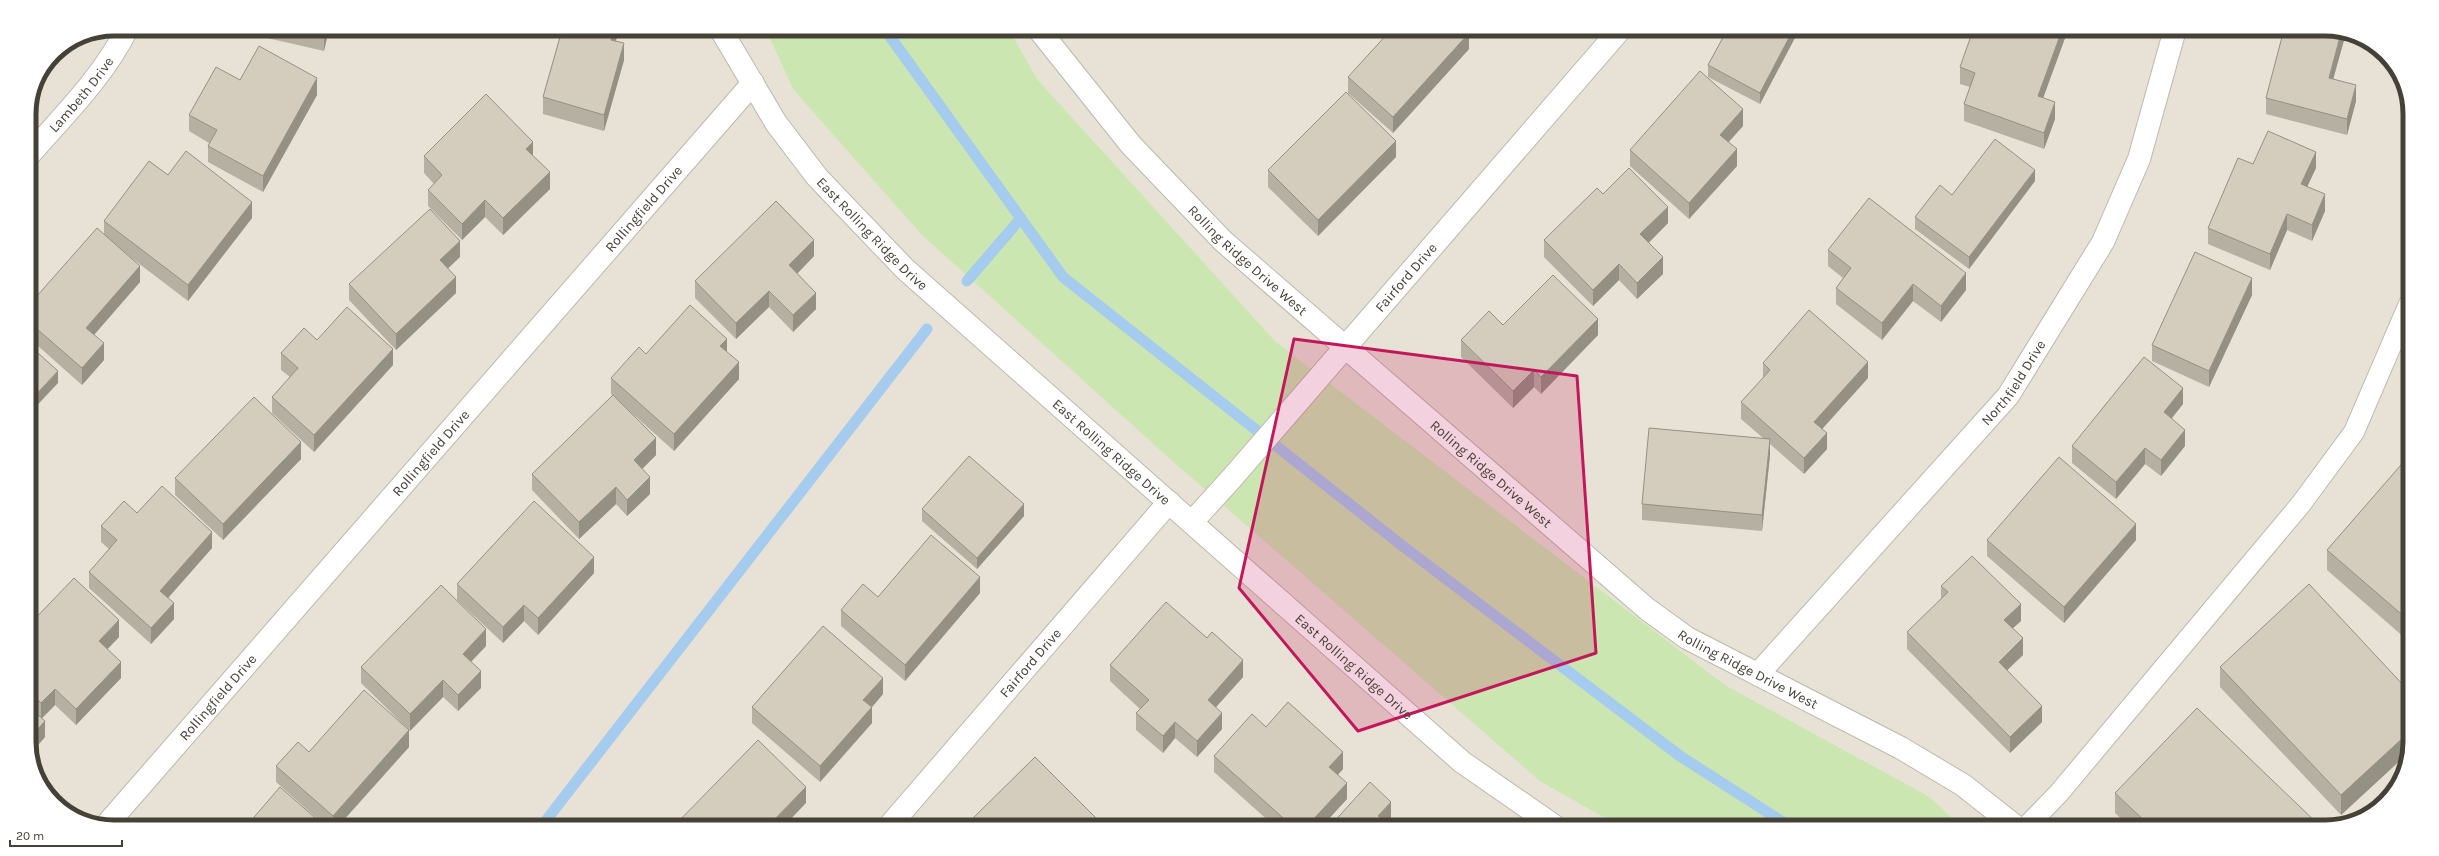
<svg xmlns="http://www.w3.org/2000/svg" width="2439" height="856" font-family="Karla,sans-serif">
	<style>
		.residential { fill: #e7e2d5 }
		.green { fill: #cbe6b1 }
		.lines { fill: none; stroke-linecap: round; stroke-linejoin: round }
		.stream { stroke: #a5cbee; stroke-width: 11 }
		.lane-casing { stroke: #beb8aa; stroke-width: 22 }
		.street-casing { stroke: #beb8aa; stroke-width: 24 }
		.lane { stroke: #fff; stroke-width: 20 }
		.street { stroke: #fff; stroke-width: 22 }
		.wall { fill: #b6b0a3 }
		.shaded-wall { fill: #949084 }
		.building { fill: #d4cdbd; stroke: #949084 }
		.marked { fill: #c2185b; fill-opacity: 0.2; stroke: #c2185b; stroke-width: 3; stroke-linejoin: round }
		.labels { text-anchor: middle; stroke-width: 3.5; stroke-linejoin: round; paint-order: stroke }
		.street-label { font-size: 14px; fill: #464136; stroke: #fff }
		.rim { fill: none; stroke: #464136; stroke-width: 5 }
	</style>
	<rect width="100%" height="100%" fill="#f3f0e7"/>
	<path class="residential" d="M114,29l652,1 27,59 748,693 78,44 -1532,-3 -40,-29 -18,-47v-638l7,-27 18,-28 28,-19z
		M1010,31l1342,2 40,29 18,47 -4,660 -30,40 -51,18 -365,-1 -30,-29 -205,-112 -449,-343 -238,-262z"/>
	<path class="green" d="M766,30l244,1 28,49 238,262 449,343 205,112 30,29h-341l-78,-44 -372,-324 -248,-224 -128,-145z"/>
	<g class="lines">
		<path class="stream" d="M886,31l177,246 337,267 280,212 109,70
			M967,281l54,-63
			M544,823l383,-494"/>
		<defs>
			<path id="lane" d="M2027,826l32,-33 242,-289 53,-72 55,-128"/>
			<g id="street">
				<path id="s1" d="M721,30l55,93 41,54 88,92 557,493 91,63"/>
				<path id="s2" d="M1040,31l91,114 92,96 424,368 40,29 214,110 62,37 52,41"/>
				<path id="s3" d="M29,155c35,-40 74,-78 98,-126"/>
				<path id="s4" d="M1192,522l40,-44 386,-446"/>
				<path id="s5" d="M1758,674l250,-278 95,-154 36,-83 35,-126"/>
				<path id="s6" d="M108,823l645,-740"/>
				<path id="s7" d="M891,824l278,-322"/>
			</g>
		</defs>
		<use href="#lane" class="lane-casing"/>
		<use href="#street" class="street-casing"/>
		<use href="#lane" class="lane"/>
		<use href="#street" class="street"/>
	</g>
	<path class="wall" d="M245,29h84l-5,22 -79,-18z
		M562,30h57l-3,11 8,19 -20,71 -61,-17v-17z
		M1484,32h11l-4,5z
		M1726,32h72l-38,72 -52,-27v-12z
		M2065,33v5l-22,60 12,21 -11,30 -80,-28v-17l6,-17 -10,-3v-17z
		M2346,33l-13,46 23,22 -9,34 -81,-21v-16z
		M1469,49l-76,84 -45,-40v-16z
		M240,80l77,15 -54,97 -55,-30v-16l1,-3 -20,-12v-16z
		M1743,126l-14,16 8,24 -48,53 -59,-53v-16z
		M424,156h109l17,33 -47,46 -18,-18 -23,23 -34,-34v-16l6,-6 -10,-11z
		M1396,157l-78,79 -50,-49v-17z
		M2253,164l63,4 -9,18 18,25 -13,30 -25,-11 -17,40 -62,-26v-16z
		M168,175l84,43 -64,83 -63,-48 15,29 -46,53 10,25 -22,25 -53,-47v-33l75,-71v-13z
		M2035,181l-66,88 -54,-40v-12l37,-22z
		M1603,194l65,29 -19,20 14,31 -26,25 -18,-19 -26,26 -49,-49v-17z
		M1828,250l138,40 -25,32 -28,-21 -31,39 -46,-36v-16l7,-10 -15,-12z
		M814,256l-17,18 19,35 -23,23 -24,-25 -33,32 -41,-41v-17z
		M460,257l-12,11 8,25 -60,57 -47,-50v-16z
		M2252,295l-43,92 -57,-26v-16z
		M1503,325l95,10 -57,59 -7,-7 -21,21 -52,-51v-17z
		M317,340l76,25 -79,87 -42,-39v-16l18,-20 -9,-7v-17z
		M727,352l12,27 -65,72 -49,-44 31,48 -14,14 8,25 -23,22 -11,-12 -37,35 -47,-49v-16l81,-78 -2,-2v-16l35,-24z
		M1763,363l105,15 -46,51 5,20 -23,25 -34,-30v11l-8,76 -120,-11v-16l121,-66 -22,-19v-17l22,-24z
		M2183,404l-11,14 13,28 -24,30 -16,-12 -29,35 -44,-36v-17z
		M2408,458l-2,181 -79,-69v-20z
		M301,459l-78,81 -48,-45v-17z
		M922,509l102,7 -47,53 -55,-48z
		M137,513l75,35 -44,50 6,21 -23,25 -62,-56v-16l20,-23 -8,-7v-16z
		M1987,540h149l-72,83 -77,-67z
		M594,573l-56,62 -14,-14 -21,22 -46,-43v-16z
		M1941,586l80,35 -8,7 10,27 -16,15 35,52 -32,31 -103,-104v-17l34,-33z
		M980,593l-75,88 -64,-55v-16l37,-13z
		M29,625l90,12 -12,12 14,29 -45,47 -21,-20 -13,13 3,19 -14,16 -2,-6z
		M486,646l-15,16 10,26 -23,23 -15,-14 -33,34 -49,-48v-16z
		M1110,665l133,12 -27,30 6,22 -25,28 -22,-19 -12,15 -27,-23v-17l4,-4 -30,-28z
		M2220,667l186,21v67l-65,60 -121,-128z
		M883,694l-11,13v16l-52,59 -68,-59v-16z
		M1266,727l77,42 -5,6 9,24 -24,26h-50l-59,-53v-16z
		M409,747l-68,76h-19l-46,-41v-16z
		M2115,793l206,34h-191l-15,-14z"/>
	<path class="shaded-wall" d="M325,29h4l-5,22v-17z
		M614,30h5l-8,26v-16z
		M1491,32h4l-4,5z
		M1792,32h6l-38,72v-11z
		M1469,33v16l-76,84v-16z
		M2061,33h4v5l-27,74v-16z
		M2341,33h5l-17,61v-16z
		M624,43v17l-20,71v-16z
		M317,78v17l-54,97v-16z
		M2356,85v16l-9,34v-16z
		M2055,102v17l-11,30v-16z
		M1743,109v17l-23,25v-16z
		M1396,141v16l-78,79v-16z
		M533,142v16l-7,-9z
		M1737,149v17l-48,53v-16z
		M2316,152v16l-15,32v-16z
		M2035,170v11l-66,88v-12z
		M550,172v17l-47,46v-17z
		M2325,194v17l-13,30v-16z
		M485,200v17l-23,23v-16z
		M252,202v16l-64,83v-16z
		M1668,207v16l-28,28v-17z
		M2287,214v16l-17,40v-16z
		M814,240v16l-25,26v-17z
		M460,241v16l-20,19v-16z
		M1663,257v17l-26,25v-16z
		M1619,264v16l-26,26v-16z
		M140,266v16l-54,62v-16z
		M1966,273v17l-25,32v-16z
		M456,277v16l-60,57v-16z
		M2252,278v17l-43,92v-16z
		M1913,284v17l-31,39v-17z
		M769,291v16l-33,32v-16z
		M816,293v16l-23,23v-17z
		M1598,319v16l-57,59v-17z
		M727,339v16l-7,-9z
		M104,343v17l-22,25v-17z
		M393,349v16l-79,87v-17z
		M739,362v17l-65,72v-17z
		M1868,362v16l-54,60v-16z
		M1534,370v17l-21,21v-17z
		M58,371v12l-29,31v-12z
		M2183,388v16l-19,24v-16z
		M2185,430v16l-24,30v-16z
		M1827,433v16l-23,25v-16z
		M656,438v17l-22,22v-17z
		M1770,439v16l-8,76v-16z
		M301,442v17l-78,81v-16z
		M2145,448v16l-29,35v-17z
		M650,477v17l-23,22v-16z
		M616,487v17l-37,35v-17z
		M1024,504v12l-47,53v-11z
		M2136,524v16l-72,83v-16z
		M212,532v16l-52,59v-16z
		M594,557v16l-56,62v-17z
		M980,577v16l-75,88v-16z
		M174,603v16l-23,25v-16z
		M2021,604v17l-17,15v-16z
		M524,605v16l-21,22v-16z
		M119,620v17l-20,21v-17z
		M486,629v17l-23,24v-16z
		M2023,638v17l-24,23v-16z
		M1243,660v17l-35,39v-16z
		M121,662v16l-45,47v-16z
		M481,671v17l-23,23v-16z
		M883,678v16l-11,13v16l-52,59v-16l43,-66z
		M443,680v17l-33,34v-17z
		M55,689v16l-14,14v-16z
		M2042,706v16l-32,31v-16z
		M1222,713v16l-25,28v-16z
		M45,721v16l-14,16 -2,-6v-8z
		M1175,722v16l-12,15v-17z
		M409,730v17l-68,76h-8v-7z
		M2406,735v20l-65,60v-20z
		M1343,752v17l-14,15v-17z
		M1347,783v16l-24,26h-15z
		M806,787v16l-20,21h-16z
		M1391,802v16l-6,7 -7,-9z"/>
	<path class="building" d="M302,29h23l-1,5z
		M562,30h52l-3,10 13,3 -20,72 -61,-18z
		M1389,32h79l1,1 -76,84 -45,-40z
		M1726,32h66l-32,61 -52,-28z
		M1972,33h89l-23,63 17,6 -11,31 -80,-29 11,-31 -15,-6z
		M2283,33h58l-12,45 27,7 -9,34 -81,-21z
		M259,46l58,32 -54,98 -55,-30 9,-16 -28,-15 27,-48 24,13z
		M1700,71l43,38 -23,26 17,14 -48,54 -59,-53z
		M1346,92l50,49 -78,79 -50,-50z
		M486,94l47,48 -7,7 24,23 -47,46 -18,-18 -23,24 -34,-34 14,-15 -18,-19z
		M2268,131l48,21 -15,32 24,10 -13,31 -25,-11 -17,40 -62,-26 30,-70 15,6z
		M1995,139l40,31 -66,87 -54,-40 25,-32 12,10z
		M186,151l66,51 -64,83 -84,-64 45,-60 19,14z
		M1629,168l39,39 -28,27 23,23 -26,26 -18,-19 -26,26 -49,-50 53,-52 6,6z
		M1869,198l97,75 -25,33 -28,-22 -31,39 -46,-35 15,-20 -23,-18z
		M776,201l38,39 -25,25 27,28 -23,22 -24,-24 -33,32 -41,-42z
		M430,209l30,32 -20,19 16,17 -60,57 -47,-50z
		M97,228l43,38 -54,62 18,15 -22,25 -53,-46v-17z
		M2195,252l57,26 -43,93 -57,-26z
		M1553,275l45,44 -57,58 -7,-7 -21,21 -52,-51 28,-29 14,14z
		M690,305l37,34 -7,7 19,16 -65,72 -63,-56 28,-31 7,7z
		M347,307l46,42 -79,86 -42,-38 26,-29 -17,-15 23,-25 13,12z
		M1809,310l59,52 -54,60 13,11 -23,25 -63,-56 29,-32 -7,-7z
		M29,345l29,26 -29,31z
		M2144,357l39,31 -19,24 21,18 -24,30 -16,-12 -29,34 -44,-36z
		M613,395l43,43 -22,22 16,17 -23,23 -11,-13 -37,35 -47,-48z
		M254,397l47,45 -78,82 -48,-46z
		M1649,428l121,11 -8,76 -120,-11z
		M969,456l55,48 -47,54 -55,-49z
		M2059,457l77,67 -72,83 -77,-67z
		M2407,458h1l-1,161 -80,-69z
		M162,486l50,46 -52,59 14,12 -23,25 -62,-56 28,-32 -16,-14 23,-25 13,12z
		M534,501l60,56 -56,61 -14,-13 -21,22 -46,-43z
		M931,535l49,42 -75,88 -64,-55 22,-26 15,13z
		M1972,556l49,48 -17,16 19,18 -24,24 43,44 -32,31 -103,-105 41,-40 -7,-6z
		M74,578l45,42 -20,21 22,21 -45,47 -21,-20 -14,14 -12,-12v-66z
		M2309,584l97,104v47l-65,60 -121,-128z
		M441,585l45,44 -23,25 18,17 -23,24 -15,-15 -33,34 -49,-47z
		M1166,602l41,36 5,-6 31,28 -35,40 14,13 -25,28 -22,-19 -12,14 -27,-23 13,-13 -39,-35z
		M823,626l60,52 -20,22 9,7 -52,59 -68,-59z
		M364,690l45,40 -76,86 -57,-50 22,-24 11,10z
		M1288,702l55,50 -14,15 18,16 -39,42h-17l-77,-69 38,-42 14,13z
		M29,707l16,14 -16,18z
		M2197,708l124,119h-170l-36,-34z
		M758,740l48,47 -36,37h-94z
		M1035,757l67,67 -1,1 -131,-1 -2,-1z
		M1370,782l21,20 -13,14 11,9h-58z
		M280,787l41,36h-72z"/>
	<path class="marked" d="M1294,339l283,37 19,277 -238,78 -119,-143z"/>
	<g class="labels">
		<g class="street-label">
			<text dy="5" stroke="none"><textPath href="#s3" startOffset="80">Lambeth Drive</textPath></text>
			<text dy="5" stroke="none"><textPath href="#s6" startOffset="815">Rollingfield Drive</textPath></text>
			<text dy="5" stroke="none"><textPath href="#s1" startOffset="255">East Rolling Ridge Drive</textPath></text>
			<text dy="5" stroke="none"><textPath href="#s2" startOffset="310">Rolling Ridge Drive West</textPath></text>
			<text dy="5" stroke="none"><textPath href="#s4" startOffset="325">Fairford Drive</textPath></text>
			<text dy="5" stroke="none"><textPath href="#s5" startOffset="388">Northfield Drive</textPath></text>
			<text dy="5" stroke="none"><textPath href="#s1" startOffset="579">East Rolling Ridge Drive</textPath></text>
			<text dy="5" stroke="none"><textPath href="#s6" startOffset="491">Rollingfield Drive</textPath></text>
			<text dy="5" stroke="none"><textPath href="#s2" startOffset="634">Rolling Ridge Drive West</textPath></text>
			<text dy="5" stroke="none"><textPath href="#s7" startOffset="213">Fairford Drive</textPath></text>
			<text dy="5" stroke="none"><textPath href="#s1" startOffset="903">East Rolling Ridge Drive</textPath></text>
			<text dy="5" stroke="none"><textPath href="#s2" startOffset="958">Rolling Ridge Drive West</textPath></text>
			<text dy="5" stroke="none"><textPath href="#s6" startOffset="167">Rollingfield Drive</textPath></text>
		</g>
	</g>
	<path d="M0 0H2439V856H0ZM114 36H2325A78 78 0 0 1 2403 114V742A78 78 0 0 1 2325 820H114A78 78 0 0 1 36 742V114A78 78 0 0 1 114 36Z" fill="#fff" fill-rule="evenodd"/>
	<path class="rim" d="M114 36H2325A78 78 0 0 1 2403 114V742A78 78 0 0 1 2325 820H114A78 78 0 0 1 36 742V114A78 78 0 0 1 114 36Z"/>
	<path d="M10 840v6h112v-6" fill="none" stroke="#464136" stroke-width="2"/>
	<text x="16" y="840" font-size="12" fill="#464136" stroke="#ffffff" stroke-width="3" paint-order="stroke">20 m</text>
</svg>
